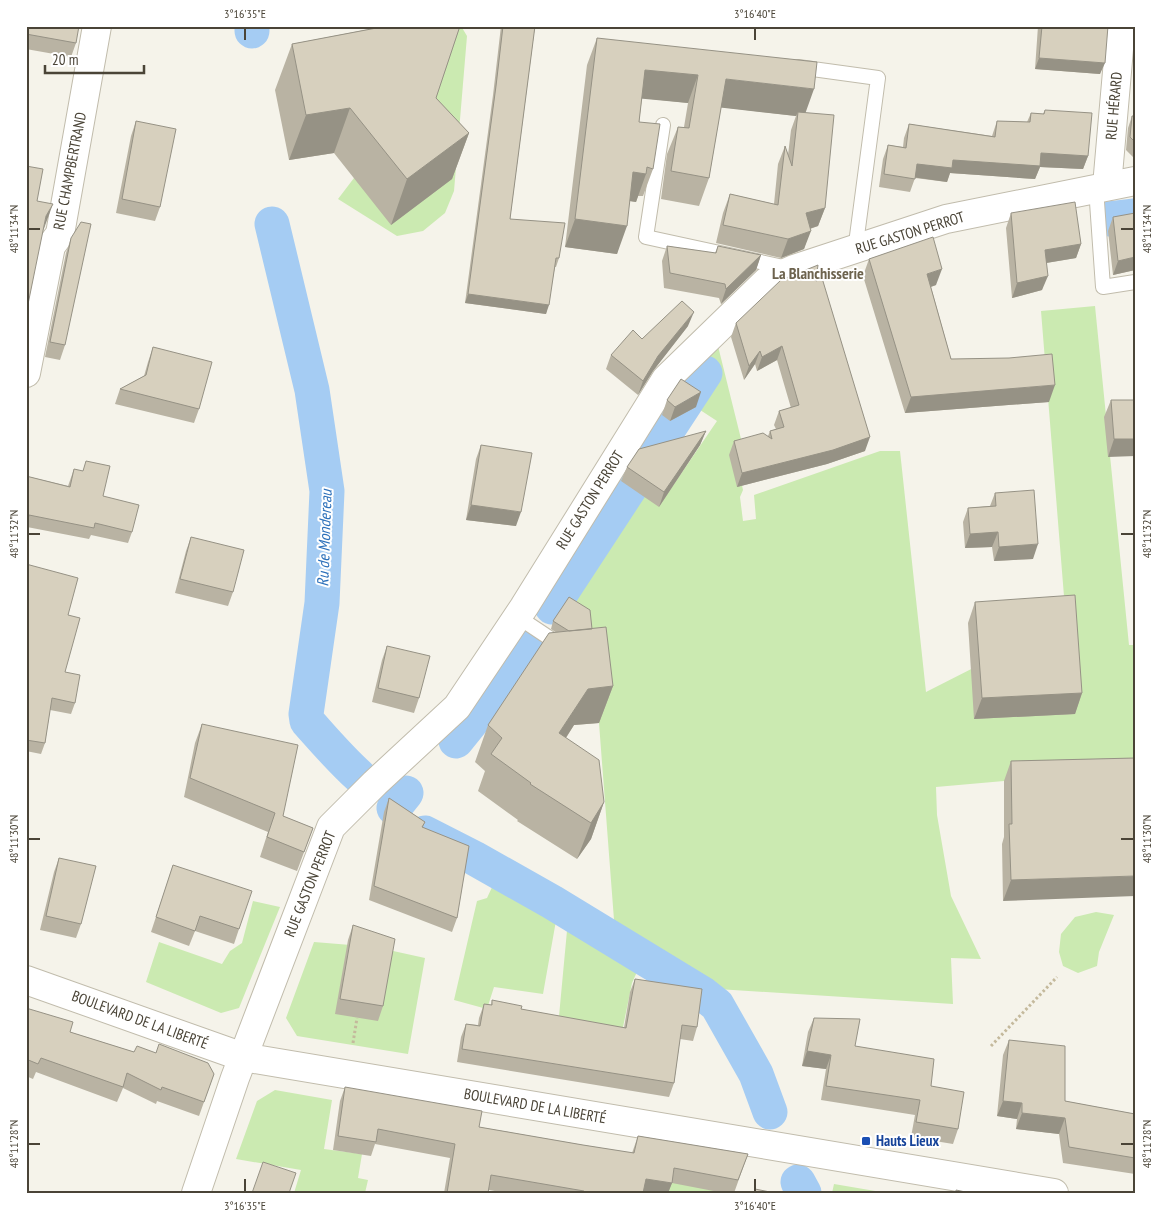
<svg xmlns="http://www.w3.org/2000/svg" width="1161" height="1219" font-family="'PT Sans Narrow',sans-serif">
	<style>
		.green { fill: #cbeab1 }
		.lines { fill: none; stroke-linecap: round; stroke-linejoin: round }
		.canal { stroke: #a5ccf3; stroke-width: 35 }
		.service-casing { stroke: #c1bcac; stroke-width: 16 }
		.minor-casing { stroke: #c1bcac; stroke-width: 30 }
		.tertiary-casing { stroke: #c1bcac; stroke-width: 30 }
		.path { stroke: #c4b99c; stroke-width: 3; stroke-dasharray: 2.5 2.5; stroke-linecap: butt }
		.service { stroke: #fff; stroke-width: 14 }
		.minor { stroke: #fff; stroke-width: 28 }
		.tertiary { stroke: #fff; stroke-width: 28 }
		.wall { fill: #b9b3a3 }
		.shaded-wall { fill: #969285 }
		.building { fill: #d7d0be; stroke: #969285 }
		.ticks { fill: none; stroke: #4a4437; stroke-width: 2 }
		.transit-dot { fill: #1a4fb4; stroke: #fff; stroke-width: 2 }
		.labels { text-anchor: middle; stroke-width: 4; stroke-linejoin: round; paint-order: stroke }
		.street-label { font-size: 15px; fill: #4a4437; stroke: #fff }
		.transit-label { font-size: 15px; font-weight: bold; fill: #164399; stroke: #fff; text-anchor: start }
		.neighbourhood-label { font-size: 16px; font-weight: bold; fill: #6d634e; stroke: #fff }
		.water-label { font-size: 16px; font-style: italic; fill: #2c70ba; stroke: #fff }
		.neatline { fill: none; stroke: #4a4437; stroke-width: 2 }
		.ticks-label { font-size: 12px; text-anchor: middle; fill: #4a4437 }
	</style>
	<rect width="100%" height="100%" fill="#f5f3ea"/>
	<path class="green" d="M388,26h73l6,10 -13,155 -9,22 -22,18 -26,5 -59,-37 16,-21z
		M1095,306l34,339h6v142l-131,-6 -68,6 1,28 14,81 30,63 -30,-1 2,46 -251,-16 -87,-55 -16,-210 -11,-105 -22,-14 74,-111 19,13 58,-85 -23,-15c12,-19 16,-21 7,-43l17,-17 26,105 -3,30 2,9 -3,7 3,24 13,-2 -2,-24 126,-44h20l26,241 140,-71 -25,-310z
		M494,883l63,32 -14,79 -49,-7 -7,22 -33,-9 23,-99 10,-3z
		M253,901l27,6 -41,101 -18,5 -75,-31 13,-40 63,22 8,-13 12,-8z
		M1096,912l18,3 -15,37 -2,14 -19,7 -15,-7 -4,-14 2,-18 14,-17z
		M568,920l72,45 -8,18 -11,54 -63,-10z
		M314,942l61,5 50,11 -17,96 -111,-18 -11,-18z
		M275,1090l57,10 -8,49 38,5 -4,24 10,2 -3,13h-71l7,-23 -65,-11 21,-58z
		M674,1157l44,35 6,1h-57z
		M834,1184l53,9h-55z"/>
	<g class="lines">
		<path class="canal" d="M252,26v5
			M1109,219l26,-3
			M272,224l40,166 15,101 -5,112 -16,111 1,7c17,19 33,38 52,55
			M552,607l153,-234
			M456,741l25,-31 49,-71
			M394,808l12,-15
			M425,833l49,25 78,44 151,92 14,11 39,69 14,38
			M798,1182l6,11"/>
		<defs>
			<path id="service" d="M798,67l80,11 -23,173
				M663,125l-17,112 142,31
				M1096,188l7,99 32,-5
				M518,617l45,30"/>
			<path id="minor" d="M1107,186l14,-160
				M26,373l25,-127 9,-12 37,-208
				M196,1193l39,-115 96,-251 44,-44 82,-76 67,-100 142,-228 101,-98 27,-12 152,-50 189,-38"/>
			<path id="tertiary" d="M26,980l217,77 811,136"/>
		</defs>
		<use href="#service" class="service-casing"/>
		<use href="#minor" class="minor-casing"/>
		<use href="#tertiary" class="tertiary-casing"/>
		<path class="path" d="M353,1043l4,-25
			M991,1046l66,-69"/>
		<use href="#service" class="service"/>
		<use href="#minor" class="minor"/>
		<use href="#tertiary" class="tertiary"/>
	</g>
	<path class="wall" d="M26,26l50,17 -5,14 -45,-8z
		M385,26h75l-24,72 33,35 -17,46 -61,46 -57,-72 -45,7 -14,-70 17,-46z
		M501,26h34l-25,193 49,39 -3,9h-1l-9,47 -81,-11 28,-208z
		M1038,26h70l-8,48 -65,-5z
		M597,38l208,74 20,96 -7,18 -8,3 -6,20 -23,9 -65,-15 7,-30 7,-19 44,10 4,-40 7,-18 3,9 3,-25 5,-14 -75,-9 -12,71 -10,28 -38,-7 6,-45 11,-27h6l4,-24 -46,-5 -3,24 14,47 -10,27h-5l-2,6 -6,-1 -13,53 -52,-7 22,-182z
		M1135,48v23h-2z
		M1045,110l43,46 -5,13 -43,-2 -5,12 -85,-6 -3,9 -32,-4 -5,14 -31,-5 4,-28 5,-14 15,2 1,-9 5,-14 83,12 5,-15 30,1 4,-9 12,1z
		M1132,116h3v43l-9,-9 2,-22z
		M136,121l24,86 -5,14 -39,-8 15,-77z
		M1011,213l70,31 -5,14 -30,5 -4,27 -30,8 -6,-70z
		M1113,217l22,53 -22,5 -5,-44z
		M71,238l-6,107 -5,15 -15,-3 21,-104z
		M667,246l48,7 3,-7 43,9 -5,15 -35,34 -2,-6 -55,-10 -2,-27z
		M869,259l67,26 -5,2 20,72 98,43 -144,11 -42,-137z
		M816,281l49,170 -38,13 -90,23 -8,-32 5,-14 34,-5 2,-5 6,-2 -2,-4 5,-14 12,-3 -14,-48 -20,11 -2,-7 -11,16 -13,-43 5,-14z
		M688,326l-35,45 -15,24 -32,-26 5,-14 31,-16z
		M153,347l46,62 -5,14 -79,-19 5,-15 24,-13 4,-14z
		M667,400l29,7 -26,14 -8,-6z
		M1111,400h24l-27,57 -4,-40z
		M706,431l-6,14 -41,62 -38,-26 6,-14z
		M481,445l35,81 -50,-6 10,-61z
		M74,469l29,27 29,36 -4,11 -37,-8 -2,4 -62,-12 -1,-51 42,10z
		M995,493l38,66 -39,2 -2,-14 -27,1 -2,-26 5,-14 22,-2z
		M191,537l42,55 -5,14 -53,-13 11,-42z
		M26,564l42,51 -3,57 10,31 -4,11 -21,-4 -5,33 -4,11 -15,-3z
		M975,602l107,91 -7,21 -101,5 -6,-96z
		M553,621l39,8 21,57 -14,37 -25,2 -8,13 38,64 -13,37 -14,20 -60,-38 1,-1 -40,-29 7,-20 -10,-9 13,-37 69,-92 -6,-4z
		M387,646l32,52 -5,15 -42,-11 10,-42z
		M202,724l81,92 30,12 -16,43 -37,-14 8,-25 -84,-35 11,-54z
		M1135,758l-132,143 -1,-57 2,-7v-56l7,-20z
		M389,798l36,24 -2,5 34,91 -5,14 -83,-32 15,-88z
		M59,858l22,66 -5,14 -36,-8 14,-58z
		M173,865l66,64 -5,15 -39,-13 -6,15 -38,-14z
		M353,925l30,81 -5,15 -43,-7 13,-74z
		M635,979l62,48 -4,14 -13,-2 -6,44 -5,14 -212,-35 4,-25 5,-13 12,1 1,-7 5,-14 7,1 1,-5 29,9 103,19 6,-36z
		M26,1008l44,24 64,20 80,22 -15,42 -42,-15 -1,3 -33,-16 -6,14 -81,-30 -3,7 -7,-3z
		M814,1018l41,28 76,40 27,43 -5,15 -42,-7 4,-22 -94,-15 5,-31 -24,-3 6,-34z
		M1009,1040l56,61 70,13v60l-72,-11 -4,-29 -43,-5 1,-10 -20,-3 6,-61z
		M345,1087l134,40 104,18 49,8 6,-17 110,18 -14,39h-10l-52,-10 -4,10h-162l-17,-3 -1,3h-44l6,-35 -75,-14 -4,12 -38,-6 7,-49z"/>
	<path class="shaded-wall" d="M1039,58l66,5 -5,11 -65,-5z
		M645,70l53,5 -10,28 -53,-5z
		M726,79l88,10 -10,28 -6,-5 -2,4 -80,-9z
		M350,108l-16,45 -45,7 17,-45z
		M469,133l-17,46 -61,46 16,-46z
		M1041,153l47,3 -5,13 -43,-2 -5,12 -85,-6 -3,9 -35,-5 5,-13 36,-4z
		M633,172l13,2 -10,28 -13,-2z
		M53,204l-10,27 3,-15z
		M825,208l-7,18 -19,6 7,-19z
		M575,219l52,7 -10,28 -52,-7z
		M811,231l-7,18 -23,9 7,-19z
		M1081,244l-5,14 -36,6 5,-14z
		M761,255l-5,15 -35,34 5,-15z
		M1135,257v13l-22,5 5,-14z
		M942,269l-6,16 -15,5 6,-16z
		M1048,276l-6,14 -30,8 5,-15z
		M468,294l81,11 -3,9 -81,-11z
		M694,312l-6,14 -35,45 -15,24 5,-14 15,-25z
		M782,346l-5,14 -20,11 5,-14z
		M760,351l-5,13 -11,16 5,-14z
		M1055,385l-6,17 -144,11 6,-16z
		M701,392l-5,15 -26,14 5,-14z
		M706,431l-6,14 -41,62 5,-15z
		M870,437l-5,14 -38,13 -90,23 5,-14z
		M1114,439h21v17l-27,1z
		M471,505l50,7 -5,14 -50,-6z
		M998,532l-6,15 -27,1 5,-14z
		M1038,544l-5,15 -39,2 5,-14z
		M613,686l-14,37 -25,2 -29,45 14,-37 29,-44z
		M1082,693l-7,21 -101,5 8,-21z
		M604,802l-13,37 -14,20 14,-36z
		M1135,876v20l-132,5 8,-21z
		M807,1051l24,4 -5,14 -24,-3z
		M1003,1101l19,2 -5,16 -20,-3z
		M1022,1113l43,5 -6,16 -43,-5z
		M646,1179l26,4 -4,10h-27z"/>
	<path class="building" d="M26,26h53l-3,17 -50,-9z
		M387,26h73l-24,72 33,35 -62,46 -57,-71 -44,7 -14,-71z
		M503,26h32l-25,193 55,4 -6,35h-3l-7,47 -81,-11 28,-208z
		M1042,26h66l-3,37 -66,-5z
		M597,38l220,24 -3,27 -88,-10 -17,99 -38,-7 7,-44 11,1 9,-53 -53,-5 -6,52 21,2 -7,45 -6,-2 -1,7 -13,-2 -6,54 -52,-7z
		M1045,110l47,3 -4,43 -47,-3 -1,13 -87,-6 -1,8 -35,-4 -2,15 -31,-5 4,-29 18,3 3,-24 86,13 2,-16 33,1 1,-9 13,1z
		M798,112l36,3 -9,93 -19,5 5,18 -23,8 -65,-14 7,-31 48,11 7,-59 7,20z
		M1132,116h3v26l-5,-5z
		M136,121l40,8 -16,78 -38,-8z
		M26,166l17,3 -6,32 16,3 -7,12 -20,98z
		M1075,202l6,42 -36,6 3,26 -31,7 -6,-70z
		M1135,213v44l-17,4 -5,-44z
		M81,222l10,2 -26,121 -15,-3 21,-104z
		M933,237l9,32 -15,5 24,85 58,-1 43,-4 3,31 -144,12 -42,-138z
		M667,246l49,7 2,-7 43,9 -35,34 -1,-5 -55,-11z
		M818,265l-2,16 6,-3 48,159 -37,13 -91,23 -8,-32 29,-8 9,6 -2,-8 14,-4 -5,-16 20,-6 -17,-59 -20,11 -2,-6 -11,15 -13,-43 45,-43z
		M682,301l12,11 -36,44 -15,25 -32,-26 22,-25 9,9z
		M153,347l59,15 -13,47 -79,-20 26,-14z
		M681,379l20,13 -26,15 -8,-7z
		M1111,400h24v39h-21z
		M706,431l-42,61 -37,-25 12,-18z
		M481,445l51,8 -11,59 -50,-7z
		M86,461l24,5 -7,30 36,9 -7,27 -37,-9 -1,5 -65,-13 -3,16v-55l44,11 4,-18 9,2z
		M1034,490l4,54 -39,3 -1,-15 -28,2 -2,-26 28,-2 -1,-13z
		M191,537l53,13 -11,42 -53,-13z
		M26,564l52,14 -10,37 12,3 -15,54 15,3 -5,28 -23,-5 -7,45 -19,-3z
		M1075,595l7,98 -100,5 -7,-96z
		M569,597l21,13 2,19 -23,2 -16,-10z
		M606,627l7,59 -25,3 -29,44 40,27 5,42 -13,21 -61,-39 1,-1 -40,-29 11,-16 -14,-13 61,-92z
		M387,646l43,10 -11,42 -41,-10z
		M202,724l96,21 -15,71 30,12 -9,24 -37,-15 8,-24 -85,-35z
		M1135,758v118l-124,4 -2,-56h3l-1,-63z
		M389,798l36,24 -3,5 47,19 -12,72 -83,-32z
		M59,858l37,8 -15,58 -35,-8z
		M173,865l79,26 -13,38 -39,-13 -5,15 -39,-14z
		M353,925l42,14 -12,67 -43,-7z
		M635,979l67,10 -5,38 -15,-2 -8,58 -212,-34 4,-25 14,2 4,-22 8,1v-5l30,6 -1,3 105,19z
		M26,1008l47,14 -3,10 64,20 3,-6 19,7 3,-9 49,19 6,11 -10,28 -42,-15 -1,3 -34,-17 -4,14 -82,-29 -3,6 -12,-5z
		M814,1018l46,1 -5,27 79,13 -3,27 33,6 -6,37 -42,-7 4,-22 -94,-14 5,-31 -24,-4z
		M1009,1040l56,6v55l70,13v44l-66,-11 -4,-29 -43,-5v-10l-19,-2z
		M345,1087l137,24 -3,16 104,18 51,8 4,-17 110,18 -10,26 -64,-12 -2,15 -26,-4 -3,14h-60l1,-2 -93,-16 -3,18h-41l8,-49 -77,-15 -2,13 -38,-6z
		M263,1162l33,11 -7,20h-37z
		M755,1189l20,4h-21z
		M956,1190l14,3h-14z"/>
	<path class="ticks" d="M245,28v12M755,28v12M28,229h12M1121,229h13M28,534h12M1121,534h13M28,839h12M1121,839h13M28,1144h12M1121,1144h13M245,1179v13M755,1179v13"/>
	<rect class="transit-dot" x="861" y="1136" width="10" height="10" rx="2.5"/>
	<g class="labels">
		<g class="street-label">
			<text transform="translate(1114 106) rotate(-85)" y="5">RUE HÉRARD</text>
			<text transform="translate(70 171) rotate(-79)" y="5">RUE CHAMPBERTRAND</text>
			<text transform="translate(910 233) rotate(-17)" y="5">RUE GASTON PERROT</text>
			<text transform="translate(590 500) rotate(-58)" y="5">RUE GASTON PERROT</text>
			<text transform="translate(310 884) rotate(-68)" y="5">RUE GASTON PERROT</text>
			<text transform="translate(140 1020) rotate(20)" y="5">BOULEVARD DE LA LIBERTÉ</text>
			<text transform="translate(535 1106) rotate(10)" y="5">BOULEVARD DE LA LIBERTÉ</text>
		</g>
		<g class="transit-label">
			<text x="876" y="1146">Hauts Lieux</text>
		</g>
		<g class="neighbourhood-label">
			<text x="818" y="279">La Blanchisserie</text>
		</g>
		<g class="water-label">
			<text transform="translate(324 538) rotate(-88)" y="6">Ru de Mondereau</text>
		</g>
	</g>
	<rect width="1161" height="1219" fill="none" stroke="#ffffff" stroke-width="55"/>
	<path d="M45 65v8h99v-8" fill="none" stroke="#4a4437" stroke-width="2.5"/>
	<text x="52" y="65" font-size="15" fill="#4a4437" stroke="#ffffff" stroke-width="4" paint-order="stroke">20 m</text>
	<rect x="28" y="28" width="1106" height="1164" class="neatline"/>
	<g class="ticks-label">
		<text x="245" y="18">3°16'35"E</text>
		<text x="755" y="18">3°16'40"E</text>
		<text transform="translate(14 229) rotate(-90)" y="4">48°11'34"N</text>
		<text transform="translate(1147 229) rotate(-90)" y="4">48°11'34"N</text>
		<text transform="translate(14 534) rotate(-90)" y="4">48°11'32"N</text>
		<text transform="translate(1147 534) rotate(-90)" y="4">48°11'32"N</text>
		<text transform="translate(14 839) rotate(-90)" y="4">48°11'30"N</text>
		<text transform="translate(1147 839) rotate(-90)" y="4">48°11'30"N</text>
		<text transform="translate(14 1144) rotate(-90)" y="4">48°11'28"N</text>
		<text transform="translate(1147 1144) rotate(-90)" y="4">48°11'28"N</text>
		<text x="245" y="1210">3°16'35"E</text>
		<text x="755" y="1210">3°16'40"E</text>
	</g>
</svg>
